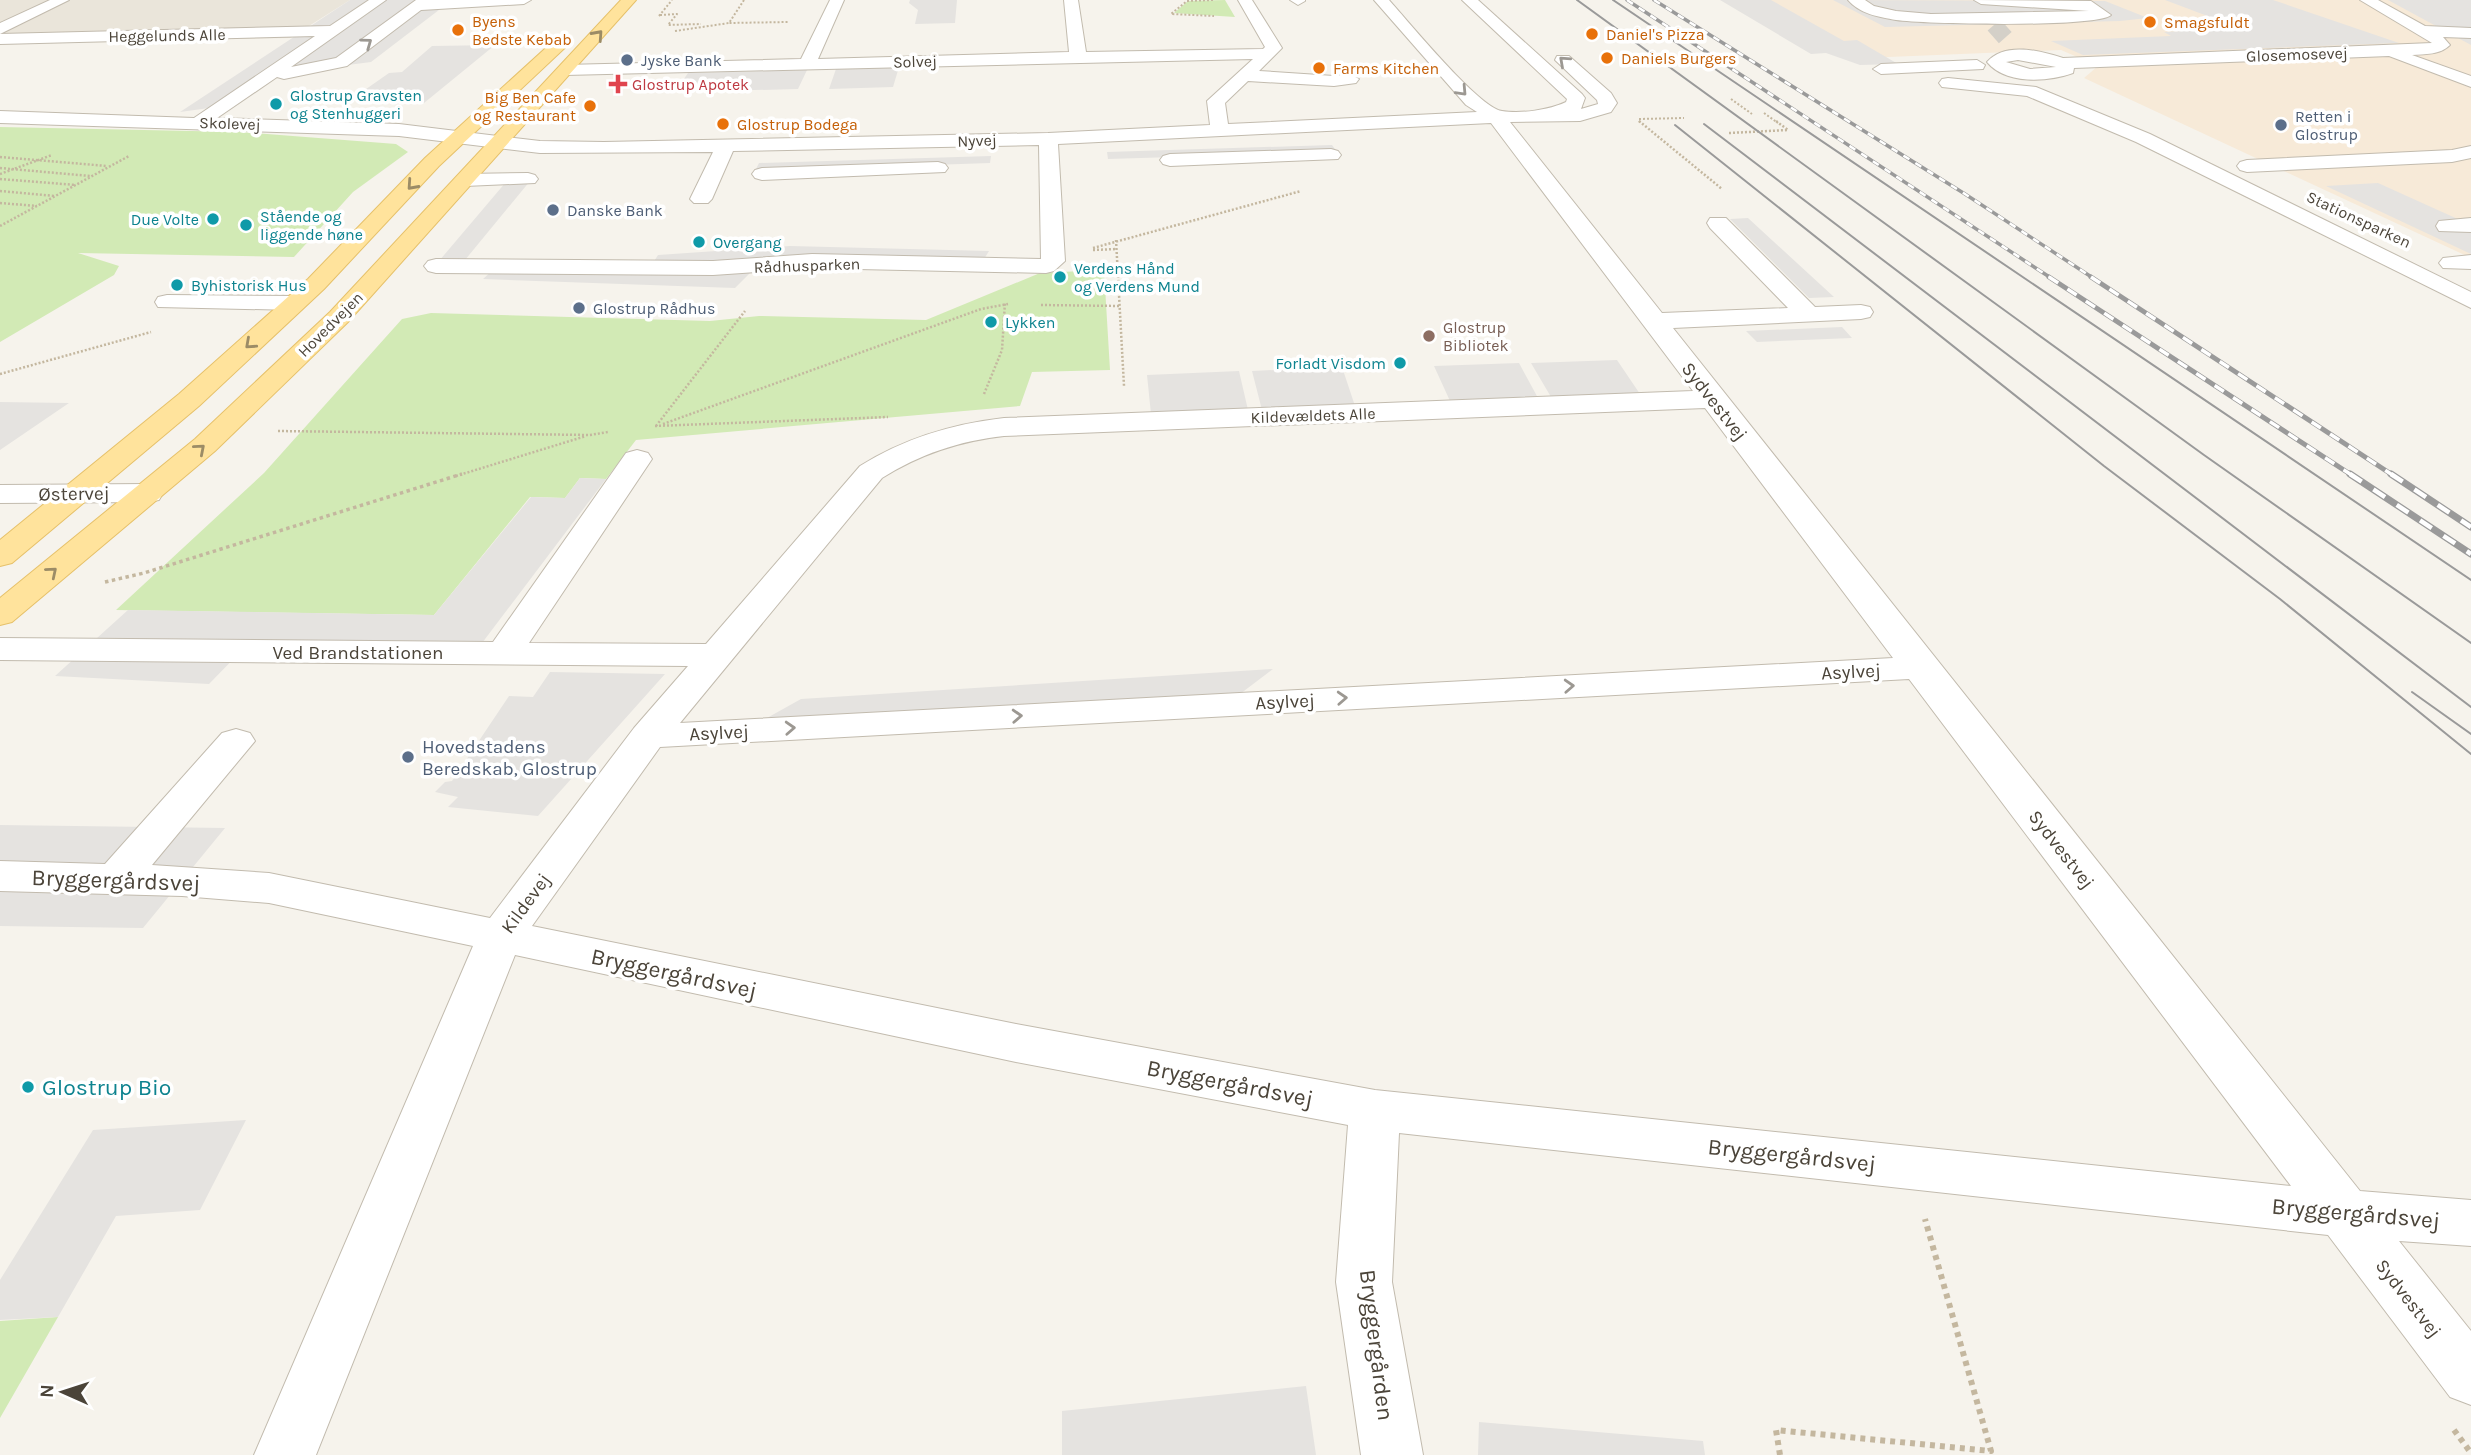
<svg xmlns="http://www.w3.org/2000/svg" width="2471" height="1455" font-family="Karla,sans-serif">
	<style>
		.residential { fill: #eae5da }
		.commercial { fill: #f7ead8 }
		.green { fill: #d2eab5 }
		.parking { fill: #e5e3e0 }
		.lines { fill: none; stroke-linecap: round; stroke-linejoin: round }
		.minor-tunnel { stroke: #d4d0c8; stroke-width: 17; stroke-dasharray: 17 8; stroke-linecap: butt }
		.minor-casing { stroke: #c2bbae; stroke-width: 2 }
		.major-casing { stroke: #e6c16a; stroke-width: 2 }
		.path-far3 { stroke: #c4b79f; stroke-width: 2; stroke-dasharray: 2 2; stroke-linecap: butt }
		.path-far2 { stroke: #c4b79f; stroke-width: 2.5; stroke-dasharray: 2 2; stroke-linecap: butt }
		.path-far1 { stroke: #c4b79f; stroke-width: 3.5; stroke-dasharray: 3.5 3.5; stroke-linecap: butt }
		.path { stroke: #c4b79f; stroke-width: 6; stroke-dasharray: 5 5; stroke-linecap: butt }
		.minor { fill: #fff; fill-rule: evenodd }
		.major { fill: #ffe39c; fill-rule: evenodd }
		.tram { stroke: #9a9a9a; stroke-width: 2 }
		.rail-far2-casing { stroke: #9a9a9a; stroke-width: 3.5 }
		.rail-far1-casing { stroke: #9a9a9a; stroke-width: 5 }
		.rail-casing { stroke: #9a9a9a; stroke-width: 7 }
		.rail-far2 { stroke: #fff; stroke-width: 2.5; stroke-dasharray: 7; stroke-linecap: butt }
		.rail-far1 { stroke: #fff; stroke-width: 3.5; stroke-dasharray: 11; stroke-linecap: butt }
		.rail { stroke: #fff; stroke-width: 4.5; stroke-dasharray: 14; stroke-linecap: butt }
		.oneway { stroke: #9c8c66 }
		.oneway2 { stroke: #9c9892 }
		.food-dot { fill: #e8710a; stroke: #fff; stroke-width: 2.5 }
		.service-dot { fill: #5c6f8a; stroke: #fff; stroke-width: 2.5 }
		.health-dot { fill: #e0444e; stroke: #fff; stroke-width: 2.5 }
		.culture-dot { fill: #0f9aa8; stroke: #fff; stroke-width: 2.5 }
		.education-dot { fill: #8d6e63; stroke: #fff; stroke-width: 2.5 }
		.labels { text-anchor: middle; stroke-width: 7; stroke-linejoin: round; paint-order: stroke }
		.far-food-label { font-size: 16px; fill: #c56008; stroke: #fff; text-anchor: start }
		.far-street-label { font-size: 16px; fill: #4b4439; stroke: #fff }
		.far-service-label { font-size: 16px; fill: #4e5e75; stroke: #fff; text-anchor: start }
		.far-health-label { font-size: 16px; fill: #be3a42; stroke: #fff; text-anchor: start }
		.far-culture-label { font-size: 16px; fill: #0d838f; stroke: #fff; text-anchor: start }
		.far-education-label { font-size: 16px; fill: #785e54; stroke: #fff; text-anchor: start }
		.street-label { font-size: 19px; fill: #4b4439; stroke: #fff }
		.service-label { font-size: 19px; fill: #4e5e75; stroke: #fff; text-anchor: start }
		.near-street-label { font-size: 23px; fill: #4b4439; stroke: #fff }
		.near-culture-label { font-size: 23px; fill: #0d838f; stroke: #fff; text-anchor: start }
	</style>
	<rect width="100%" height="100%" fill="#f6f3ec"/>
	<path class="residential" d="M0,0h350l-60,38 -290,5z"/>
	<path class="commercial" d="M1765,0h706v258l-387,-180 14,-12 -37,-16 -197,8z"/>
	<path class="green" d="M1225,0l10,17 -61,-4 14,-12z
		M0,127l240,5 156,12 12,8 -55,40 -59,65 -216,-4 41,13 -5,9 -114,67z
		M1104,270l6,100 -78,2 -12,34 -384,34 -30,39 -26,-1 -15,20 -35,-1 -96,118 -318,-5 148,-137 138,-154 29,-6 279,8 49,-5 167,4 114,-47z
		M58,1317l-58,101v-97z"/>
	<path class="parking" d="M350,0h102l-81,62 -116,15 -46,31 -29,4z
		M910,0h47l-2,23 -40,1 3,-14 -9,-7z
		M1720,0h51l73,41 13,-1 41,24 -38,1 -34,-12 -15,1z
		M1833,0l272,1 43,17 -28,3 -235,6z
		M2165,0h108l126,43 -316,12 -32,-14 120,-5 -7,-4 17,-1 -5,-2 58,-3z
		M2388,0h83v45z
		M495,45l-71,58h-22l2,-3 -55,1 40,-28 13,-1 30,-26z
		M899,67l-6,20 -64,2 7,-20z
		M807,70l-9,19 -123,3 13,-19z
		M1332,145l5,7 -229,7 -1,-7z
		M991,156l-1,7 -235,8 4,-8z
		M535,175l-70,85 -26,1 72,-85z
		M2378,183l93,42v29l-145,-68z
		M1748,218l86,79 -25,1 -79,-79z
		M790,246l199,5 -13,21 -195,-6 -31,7 -15,15 -252,-9 10,-9 160,-7 5,-8z
		M1842,327l10,11 -95,4 -11,-11z
		M1617,360l23,34 -89,3 -20,-34z
		M1519,363l19,35 -88,3 -16,-35z
		M1342,367l13,39 -93,4 -10,-39z
		M1239,371l9,39 -97,4 -4,-39z
		M0,402l69,1 -69,47z
		M580,478l26,1 -127,168 -229,-5 -41,42 -154,-8 73,-66 306,5 97,-118 34,1z
		M1273,669l-33,25 -482,29 43,-24z
		M550,672l115,2 -127,142 -90,-9 10,-10 -23,-5 10,-10 7,-1 57,-85 24,1z
		M0,825l225,3 -82,100 -143,-2z
		M246,1120l-46,90 -84,6 -58,101 -58,3v-40l93,-150z
		M1306,1386l10,69h-254v-44z
		M1479,1422l224,19 2,14h-227z"/>
	<g class="lines">
		<path class="minor-tunnel" d="M1994,25l15,17"/>
		<defs>
			<path id="minor" d="M50,0h19l-69,34v-11z
				M369,0h17l-95,67 45,-9 80,-58h115l-7,4 -103,6 -74,56 -63,13 -7,-2 -60,41 182,6 141,17 64,1 444,-9 162,-8 -3,-24 46,-42 -688,16 -8,-5 8,-5 236,-6 29,-59h14l-26,59 251,-7 -5,-52h14l8,52 177,-3 2,-2 -27,-47h14l30,48 -23,23 75,5 16,-2 9,5 -3,4 -22,3 -86,-5 -23,22 3,21 249,-12 -11,-7 -92,-105h15c19,21 90,108 113,111 19,3 47,-1 64,-9l1,-3 -105,-99h16l104,94 3,4 -4,11 17,-5 -1,-4 -42,-40 2,-4h12l42,37 6,10 -6,9 -31,9 -70,1 152,191 126,-5 -78,-80 -3,-5 3,-5h16l89,89 46,-2 9,2 3,5 -3,5 -9,2 -188,9 687,863 111,9v46l-72,-5 72,90v74l-21,-8 -122,-162 -929,-102 -7,149 31,173h-62l-25,-173 12,-157 -332,-63 -501,-107 -199,500h-62l219,-509 -204,-43 -87,-7 -182,-5v-30l105,3 117,-131 14,-4 14,4 5,8 -103,124 117,8 221,45 144,-190 54,-62 -688,-6v-22l493,4 133,-189 11,-3 11,3 4,6 -123,184 177,1 154,-178c45,-28 92,-42 144,-48l689,-27 -202,-268 -433,21 7,117 -11,10 -8,2 -234,-5 -99,7 -277,-2 -8,-2 -4,-5 4,-5 8,-2 277,2 99,-7 229,5 -2,-114 -306,6 -21,48 -4,4h-14l-4,-4 23,-47 -173,1 -141,-17 -399,-13v-12l194,7 121,-82 -315,8v-10l330,-8zM1705,408l188,250 -1213,65 202,-245c38,-24 77,-37 122,-42zM1909,679l382,507 -916,-96 -359,-66 -484,-98 128,-179z
				M1290,0h15v1l-7,4z
				M1848,0h17l9,6 22,5 35,3 158,-3 -108,-7 -7,-4 117,1 20,14c-14,13 -188,9 -215,5 -17,-3 -36,-6 -48,-20z
				M2360,0h18l47,26 46,2v10l-28,-1 7,8c-10,10 -25,9 -38,10l59,21v11l-82,-31 -315,12 -1,5c-25,9 -67,12 -86,-11 18,-21 54,-11 76,-4l369,-15zM2018,60l38,7 -26,2 -24,-7z
				M1977,60l8,5 -2,4 -102,5 -8,-5 8,-5z
				M1948,78l88,9 114,47 321,158v16l-335,-166 -109,-46 -85,-9 -3,-4 3,-4z
				M2471,146v12l-19,4 -205,10 -7,-2 -3,-4 3,-4 7,-2 205,-10z
				M1331,149l7,2 3,4 -3,4 -168,7 -7,-2 -3,-4 3,-4 7,-2z
				M938,162l7,2 3,4 -3,4 -183,8 -7,-2 -3,-4 3,-4 7,-2z
				M528,173l7,2 3,4 -3,4 -70,3 -7,-2 -3,-4 3,-4 7,-2z
				M2471,218v14l-32,-1 -3,-5 3,-5z
				M2471,255v14l-28,-1 -4,-5 4,-5z
				M167,295l127,1 9,2 3,5 -3,5 -9,2 -136,-3 -3,-5 3,-5z
				M148,484l11,2 4,7 -4,7 -11,2 -148,1v-18z"/>
			<path id="major" d="M621,0h15l-288,322 -133,129 -203,171 -12,3v-27l195,-159 135,-127z
				M565,34l6,2 2,3 -2,3 -132,124 -115,123 -125,117 -187,157 -12,3v-26l179,-146 129,-115 117,-121 134,-122z"/>
		</defs>
		<use href="#minor" class="minor-casing"/>
		<use href="#major" class="major-casing"/>
		<path class="path-far3" d="M744,0l-15,23 59,-1
			M1213,0l-26,1 -16,13 43,2
			M660,15l17,-1 -9,11 33,-1
			M659,16l13,-16
			M675,31l54,-8
			M1731,99l21,15
			M1764,113l14,10
			M1639,119l45,-1
			M1639,121l2,2"/>
		<path class="path-far2" d="M1639,121l83,68
			M1729,133l59,-3 -12,-9
			M0,157l107,9
			M0,168l90,8
			M0,174l52,-19
			M0,179l76,6
			M0,191l55,5
			M0,203l37,3
			M0,226l129,-70
			M1116,240l8,146
			M1093,248l208,-57
			M1093,250l24,-1
			M1041,305l80,1
			M0,374l151,-42
			M984,394l18,-44 3,-48
			M663,424l318,-115 27,-5
			M655,426l233,-9
			M656,426l89,-115
			M278,431l312,4 18,-3
			M456,476l130,-40"/>
		<path class="path-far1" d="M105,582l39,-9 318,-99"/>
		<path class="path" d="M2454,1430l17,23
			M1780,1455l-4,-25 215,21 -66,-232"/>
		<use href="#minor" class="minor"/>
		<use href="#major" class="major"/>
		<path class="tram" d="M1577,0l627,455 267,188
			M1613,0l858,580
			M1704,124l767,583
			M1675,125l429,341 176,133 191,155
			M2412,692l59,42"/>
		<defs>
			<path id="rail-far2" d="M1627,0l424,278
				M1654,0l311,194 128,84"/>
			<path id="rail-far1" d="M2049,277l304,199
				M2091,277l303,199"/>
			<path id="rail" d="M2350,474l121,80
				M2391,474l80,53"/>
		</defs>
		<use href="#rail-far2" class="rail-far2-casing"/>
		<use href="#rail-far1" class="rail-far1-casing"/>
		<use href="#rail" class="rail-casing"/>
		<use href="#rail-far2" class="rail-far2"/>
		<use href="#rail-far1" class="rail-far1"/>
		<use href="#rail" class="rail"/>
	</g>
	<defs><path id="oneway-chevron" d="M-2-3.5L2.5 0L-2 3.5" fill="none" stroke-width="1.6" stroke-linecap="round" stroke-linejoin="round" transform="scale(1.75)"/></defs>
	<g class="oneway">
		<use href="#oneway-chevron" transform="translate(598 35) rotate(-48)"/>
		<use href="#oneway-chevron" transform="translate(412 185) rotate(132)"/>
		<use href="#oneway-chevron" transform="translate(250 344) rotate(138)"/>
		<use href="#oneway-chevron" transform="translate(200 449) rotate(-41)"/>
		<use href="#oneway-chevron" transform="translate(52 572) rotate(-40)"/>
	</g>
	<g class="oneway2">
		<use href="#oneway-chevron" transform="translate(367 43) rotate(-36)"/>
		<use href="#oneway-chevron" transform="translate(1564 61) rotate(-138)"/>
		<use href="#oneway-chevron" transform="translate(1462 91) rotate(47)"/>
		<use href="#oneway-chevron" transform="translate(1569 686) rotate(-3)"/>
		<use href="#oneway-chevron" transform="translate(1342 698) rotate(-3)"/>
		<use href="#oneway-chevron" transform="translate(1017 716) rotate(-3)"/>
		<use href="#oneway-chevron" transform="translate(790 728) rotate(-3)"/>
	</g>
	<g class="food-dot">
		<circle cx="2150" cy="22" r="7"/>
		<circle cx="458" cy="30" r="7"/>
		<circle cx="1592" cy="34" r="7"/>
		<circle cx="1607" cy="58" r="7"/>
		<circle cx="1319" cy="68" r="7"/>
		<circle cx="590" cy="106" r="7"/>
		<circle cx="723" cy="124" r="7"/>
	</g>
	<g class="service-dot">
		<circle cx="627" cy="60" r="7"/>
		<circle cx="2281" cy="125" r="7"/>
		<circle cx="553" cy="210" r="7"/>
		<circle cx="579" cy="308" r="7"/>
		<circle cx="408" cy="757" r="7"/>
	</g>
	<path class="health-dot" d="M614.5 73.5h7v7h7v7h-7v7h-7v-7h-7v-7h7z"/>
	<g class="culture-dot">
		<circle cx="276" cy="104" r="7"/>
		<circle cx="213" cy="219" r="7"/>
		<circle cx="246" cy="225" r="7"/>
		<circle cx="699" cy="242" r="7"/>
		<circle cx="1060" cy="277" r="7"/>
		<circle cx="177" cy="285" r="7"/>
		<circle cx="991" cy="322" r="7"/>
		<circle cx="1400" cy="363" r="7"/>
		<circle cx="28" cy="1087" r="7"/>
	</g>
	<circle class="education-dot" cx="1429" cy="336" r="7"/>
	<g class="labels">
		<g class="far-food-label">
			<text x="472" y="27">Byens<tspan x="472" dy="18">Bedste Kebab</tspan></text>
			<text x="2164" y="28">Smagsfuldt</text>
			<text x="1606" y="40">Daniel's Pizza</text>
			<text x="1621" y="64">Daniels Burgers</text>
			<text x="1333" y="74">Farms Kitchen</text>
			<text x="576" y="103" text-anchor="end">Big Ben Cafe<tspan x="576" dy="18">og Restaurant</tspan></text>
			<text x="737" y="130">Glostrup Bodega</text>
		</g>
		<g class="far-street-label">
			<text transform="translate(167 35) rotate(-1)" y="6">Heggelunds Alle</text>
			<text transform="translate(2297 54) rotate(-2)" y="6">Glosemosevej</text>
			<text transform="translate(915 61) rotate(-2)" y="6">Solvej</text>
			<text transform="translate(230 123) rotate(2)" y="6">Skolevej</text>
			<text transform="translate(977 140) rotate(-2)" y="6">Nyvej</text>
			<text transform="translate(2359 219) rotate(25)" y="6">Stationsparken</text>
			<text transform="translate(807 265) rotate(-2)" y="6">Rådhusparken</text>
			<text transform="translate(330 324) rotate(-45)" y="6">Hovedvejen</text>
			<text transform="translate(1313 415) rotate(-2)" y="6">Kildevældets Alle</text>
		</g>
		<g class="far-service-label">
			<text x="641" y="66">Jyske Bank</text>
			<text x="2295" y="122">Retten i<tspan x="2295" dy="18">Glostrup</tspan></text>
			<text x="567" y="216">Danske Bank</text>
			<text x="593" y="314">Glostrup Rådhus</text>
		</g>
		<g class="far-health-label">
			<text x="632" y="90">Glostrup Apotek</text>
		</g>
		<g class="far-culture-label">
			<text x="290" y="101">Glostrup Gravsten<tspan x="290" dy="18">og Stenhuggeri</tspan></text>
			<text x="260" y="222">Stående og<tspan x="260" dy="18">liggende høne</tspan></text>
			<text x="199" y="225" text-anchor="end">Due Volte</text>
			<text x="713" y="248">Overgang</text>
			<text x="1074" y="274">Verdens Hånd<tspan x="1074" dy="18">og Verdens Mund</tspan></text>
			<text x="191" y="291">Byhistorisk Hus</text>
			<text x="1005" y="328">Lykken</text>
			<text x="1386" y="369" text-anchor="end">Forladt Visdom</text>
		</g>
		<g class="far-education-label">
			<text x="1443" y="333">Glostrup<tspan x="1443" dy="18">Bibliotek</tspan></text>
		</g>
		<g class="street-label">
			<text transform="translate(1715 401) rotate(52)" y="7">Sydvestvej</text>
			<text transform="translate(74 493) rotate(-1)" y="7">Østervej</text>
			<text x="358" y="659">Ved Brandstationen</text>
			<text transform="translate(1851 671) rotate(-3)" y="7">Asylvej</text>
			<text transform="translate(1285 701) rotate(-3)" y="7">Asylvej</text>
			<text transform="translate(719 732) rotate(-3)" y="7">Asylvej</text>
			<text transform="translate(2062 849) rotate(52)" y="7">Sydvestvej</text>
			<text transform="translate(525 903) rotate(-54)" y="7">Kildevej</text>
			<text transform="translate(2409 1298) rotate(52)" y="7">Sydvestvej</text>
		</g>
		<g class="service-label">
			<text x="422" y="753">Hovedstadens<tspan x="422" dy="22">Beredskab, Glostrup</tspan></text>
		</g>
		<g class="near-street-label">
			<text transform="translate(116 880) rotate(2)" y="8">Bryggergårdsvej</text>
			<text transform="translate(674 973) rotate(12)" y="8">Bryggergårdsvej</text>
			<text transform="translate(1230 1083) rotate(11)" y="8">Bryggergårdsvej</text>
			<text transform="translate(1792 1155) rotate(6)" y="8">Bryggergårdsvej</text>
			<text transform="translate(2356 1213) rotate(5)" y="8">Bryggergårdsvej</text>
			<text transform="translate(1377 1345) rotate(83)" y="8">Bryggergården</text>
		</g>
		<g class="near-culture-label">
			<text x="42" y="1095">Glostrup Bio</text>
		</g>
	</g>
	<g transform="translate(63 1392) rotate(273)" stroke="#ffffff" stroke-width="5" paint-order="stroke">
	<path d="M0-5L12 26L0 18L-12 26Z" fill="#4b4439"/>
	<text y="-10" font-size="19" font-weight="bold" text-anchor="middle" fill="#4b4439">N</text>
	</g>
</svg>
